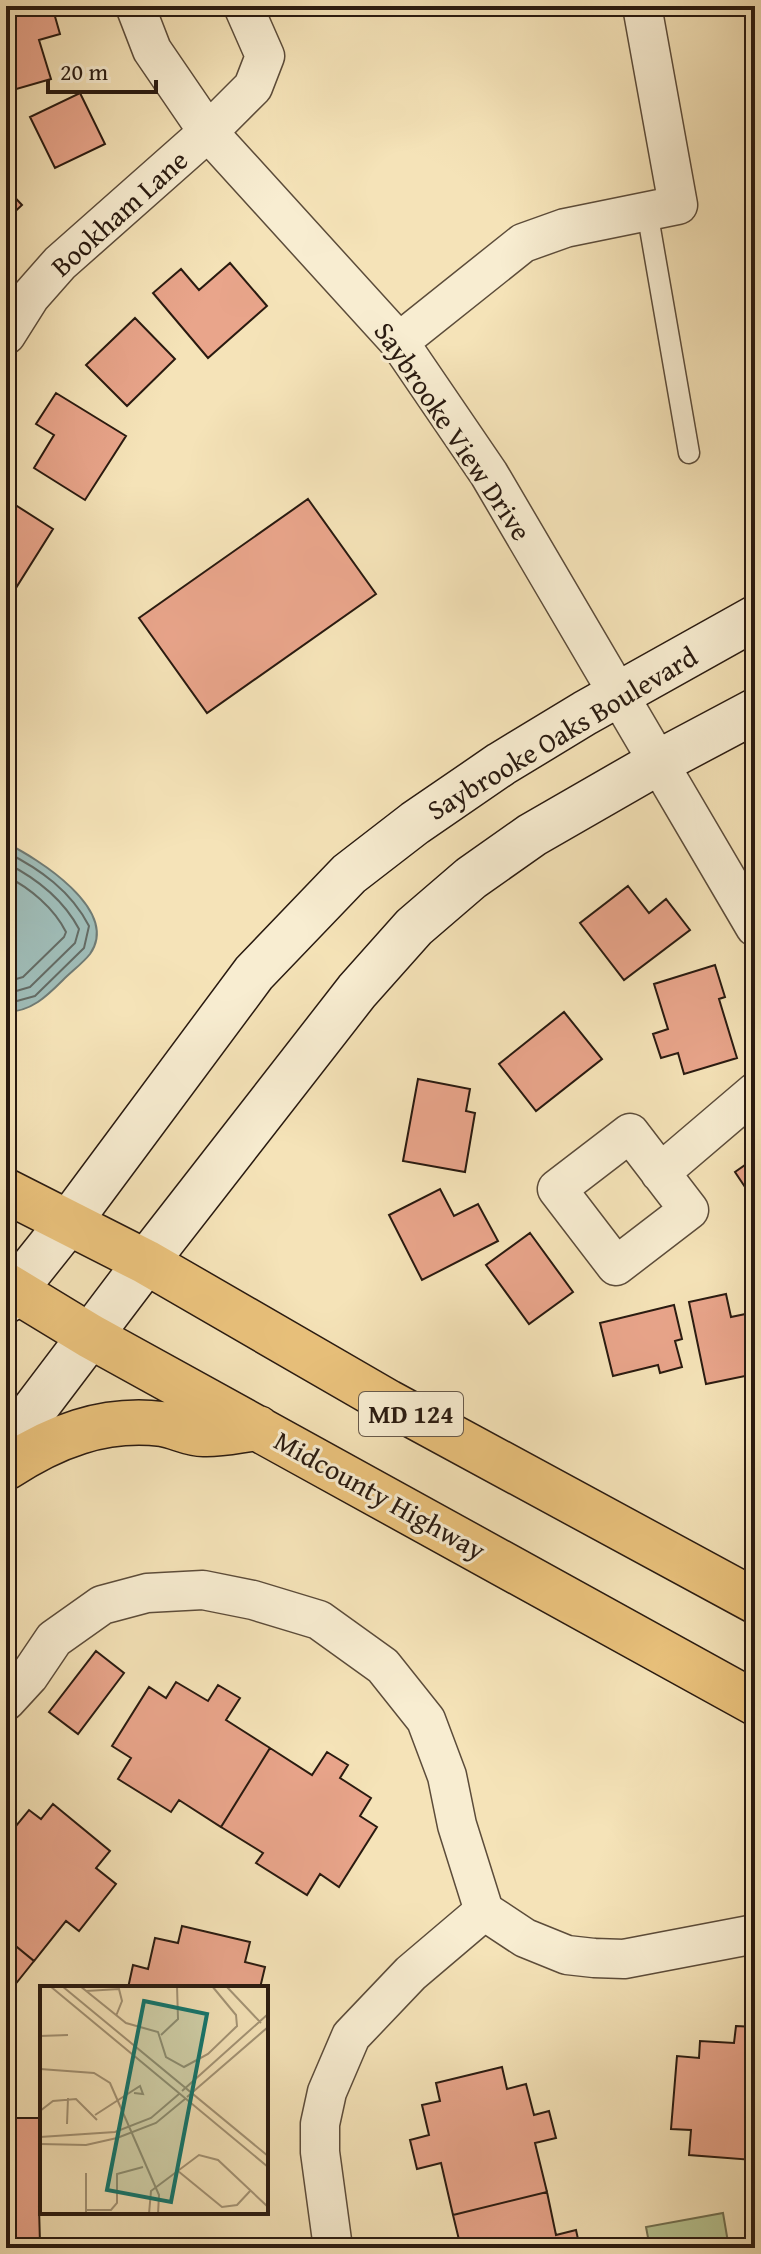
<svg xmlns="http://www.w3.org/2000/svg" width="761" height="2254" font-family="'Gentium Book Plus',serif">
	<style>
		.green { fill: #b7c592; stroke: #707051; stroke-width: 2 }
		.water { fill: #9fbcb7; stroke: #707b74; stroke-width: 2 }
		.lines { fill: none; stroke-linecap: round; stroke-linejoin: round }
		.shore { stroke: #646b64; stroke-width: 2 }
		.building { fill: #e9a58b; stroke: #291a10; stroke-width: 2 }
		.lane-casing { stroke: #5c4c3a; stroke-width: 23 }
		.street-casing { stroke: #5c4c3a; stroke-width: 41 }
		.secondary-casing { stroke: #291a10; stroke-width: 47 }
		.primary-casing { stroke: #291a10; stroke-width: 47 }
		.lane { stroke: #f8edd1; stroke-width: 20 }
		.street { stroke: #f8edd1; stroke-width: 38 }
		.secondary { stroke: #f8edd1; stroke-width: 44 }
		.primary { stroke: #eac27c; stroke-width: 44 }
		.labels { text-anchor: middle; stroke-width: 6; stroke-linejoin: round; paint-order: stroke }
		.shield { fill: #f8edd1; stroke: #67594a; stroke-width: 2 }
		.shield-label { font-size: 26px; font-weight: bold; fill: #291a10 }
		.street-label { font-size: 28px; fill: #291a10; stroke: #f8edd1 }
		.inset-road { fill: none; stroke: #a39375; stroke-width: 2 }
		.view { fill: #0f766e; fill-opacity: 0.15; stroke: #0f766e; stroke-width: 4 }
		.inset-edge { fill: none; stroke: #291a10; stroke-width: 4 }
	</style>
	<rect width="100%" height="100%" fill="#f5e3b8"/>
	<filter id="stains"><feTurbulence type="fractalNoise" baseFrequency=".0025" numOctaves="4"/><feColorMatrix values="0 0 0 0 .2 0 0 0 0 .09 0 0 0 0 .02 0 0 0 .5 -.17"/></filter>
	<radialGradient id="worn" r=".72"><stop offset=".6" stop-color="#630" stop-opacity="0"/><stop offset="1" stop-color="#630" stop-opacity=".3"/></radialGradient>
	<path class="green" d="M723,2213l6,35h-79l-4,-21z"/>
	<path class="water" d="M6,843c31,15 115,67 84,111 -7,9 -18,17 -27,26 -16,16 -32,32 -57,32z"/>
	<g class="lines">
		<path class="shore" d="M6,852c34,17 65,39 83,74l-5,22 -49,48 -29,8
			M6,863c30,15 57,36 73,66l-4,14 -45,44 -24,7
			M6,876c24,12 48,32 60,56l-2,5 -41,40 -17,5"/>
	</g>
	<path class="building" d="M6,6h46l8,28 -21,6 12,39 -45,13z
		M80,93l25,51 -50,24 -25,-51z
		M6,188l16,17 -16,15z
		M230,263l37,43 -59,52 -55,-65 28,-24 18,21z
		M135,318l40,41 -48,47 -41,-41z
		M56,393l70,43 -41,64 -51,-32 20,-33 -18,-11z
		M6,499l47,30 -44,70 -3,-2z
		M308,499l68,95 -169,119 -68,-95z
		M628,886l21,27 17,-14 24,31 -66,50 -44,-57z
		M715,965l10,32 -6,2 18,59 -53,16 -6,-21 -17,5 -8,-24 15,-5 -14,-45z
		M564,1012l38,47 -66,52 -37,-47z
		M418,1079l52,10 -4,22 9,2 -10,59 -62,-11z
		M755,1158v44l-20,-30z
		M440,1189l14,27 24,-12 20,37 -76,39 -33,-65z
		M530,1233l43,59 -44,32 -43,-59z
		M726,1294l5,23 24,-5v62l-49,10 -17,-82z
		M674,1305l8,34 -7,2 7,26 -22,6 -2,-8 -45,11 -13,-53z
		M96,1651l28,22 -46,61 -29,-22z
		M176,1682l32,19 10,-16 22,13 -14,22 44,28 -49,79 -42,-27 -8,12 -53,-33 13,-21 -19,-12 37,-59 17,11z
		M270,1748l42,27 15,-23 21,13 -8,13 31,20 -11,18 17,11 -38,60 -19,-13 -13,21 -51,-32 7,-10 -42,-26z
		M53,1804l57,47 -14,17 20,16 -37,47 -13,-10 -32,40 -28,-23v-100l23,-28 12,9z
		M182,1926l68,16 -5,20 20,5 -5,21h-132l5,-23 15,4 7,-31 23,5z
		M6,1938l28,23 -28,35z
		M736,2026l19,1 -2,133 -64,-5 2,-25 -20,-1 6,-73 22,2 1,-17 34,2z
		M502,2067l5,22 19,-5 8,31 15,-4 7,27 -21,5 12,49 -94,23 -12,-52 -24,6 -7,-29 19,-5 -7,-30 18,-4 -4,-18z
		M6,2118h35l1,89h-3l1,37h-16v4h-18z
		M547,2192l9,43 20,-5 4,18h-119l-8,-33z"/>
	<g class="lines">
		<defs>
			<path id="lane" d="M647,211l42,242"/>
			<path id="street" d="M135,6l17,44 56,82 191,210 90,132 266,453
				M6,335l24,-38 30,-34 148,-131 45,-45 12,-31 -22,-50
				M399,342l124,-99 42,-15 113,-23 -36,-199
				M630,1133l59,77 -73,56 -59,-77z
				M660,1173l95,-81
				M6,1701l23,-25 25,-37 48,-34 45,-12 56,-3 50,10 66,20 64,46 43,54 21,56 10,49 27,86 41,27 42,17 27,3 30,1 131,-25
				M333,2248l-13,-96v-28l7,-32 24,-56 60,-63 73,-62"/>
			<path id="secondary" d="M6,1301l63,-79 185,-249 95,-99 66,-51 86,-59 84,-51 170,-95
				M6,1447l140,-185 211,-271 57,-64 57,-49 61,-43 127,-73 96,-51"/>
			<path id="primary" d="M6,1191l140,71 242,140 367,199
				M6,1285l84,51 665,367
				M6,1468c47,-31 97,-51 156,-44 14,2 27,10 41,10 18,1 37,-4 55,-6"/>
		</defs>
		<use href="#lane" class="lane-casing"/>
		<use href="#street" class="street-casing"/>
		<use href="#secondary" class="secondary-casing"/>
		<use href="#primary" class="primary-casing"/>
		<use href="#lane" class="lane"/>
		<use href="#street" class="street"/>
		<use href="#secondary" class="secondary"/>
		<use href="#primary" class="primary"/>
	</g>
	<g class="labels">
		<rect class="shield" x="359" y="1392" width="104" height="44" rx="6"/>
		<g class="shield-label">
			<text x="411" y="1423">MD 124</text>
		</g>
		<g class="street-label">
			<text transform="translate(119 213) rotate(-42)" y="10">Bookham Lane</text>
			<text transform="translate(453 431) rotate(56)" y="10">Saybrooke View Drive</text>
			<text transform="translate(562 733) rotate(-31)" y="10">Saybrooke Oaks Boulevard</text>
			<text transform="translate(380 1495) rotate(29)" y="10">Midcounty Highway</text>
		</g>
	</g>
	<g transform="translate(40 1986)">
		<rect width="228" height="228" fill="#f5e3b8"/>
		<path class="inset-road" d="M10,0l218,181M22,0l206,170M40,0l46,37 32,9 8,25 18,10 24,-13 29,-28 -1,-11 -24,-29M186,0l35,37M46,5l33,-2 3,12 -6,15M121,49l17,-16 -1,-33M0,50l28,-1M0,83l54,4 16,10 49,112 -1,19M142,105l86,-77M147,111l81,-70M0,125l13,-10 23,-2 21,21M55,129l45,-29 3,8 -9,-1M27,138l1,-26M0,151l75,-5 36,-14 28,-24M0,158l46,1 31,-7 39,-15 29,-24M138,185l44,36 15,-2 14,-15M46,224h25l6,-7v-29l26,-7M46,228v-41M109,228l2,-23 48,-36 19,5 50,47"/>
		<path class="view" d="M104,15l63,13 -36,188 -64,-12z"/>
		<rect width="228" height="228" class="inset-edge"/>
	</g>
	<rect width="761" height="2254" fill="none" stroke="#f5e3b8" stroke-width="32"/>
	<rect x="8" y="8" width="745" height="2238" fill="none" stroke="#291a10" stroke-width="4"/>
	<rect x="16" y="16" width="729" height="2222" fill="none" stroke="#291a10" stroke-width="2"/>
	<path d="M48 80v12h108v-12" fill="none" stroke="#291a10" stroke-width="4"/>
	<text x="60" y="80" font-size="24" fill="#291a10" stroke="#f8edd1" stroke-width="6" paint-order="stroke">20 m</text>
	<rect width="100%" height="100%" filter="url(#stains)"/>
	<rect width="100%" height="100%" fill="url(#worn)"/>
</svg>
